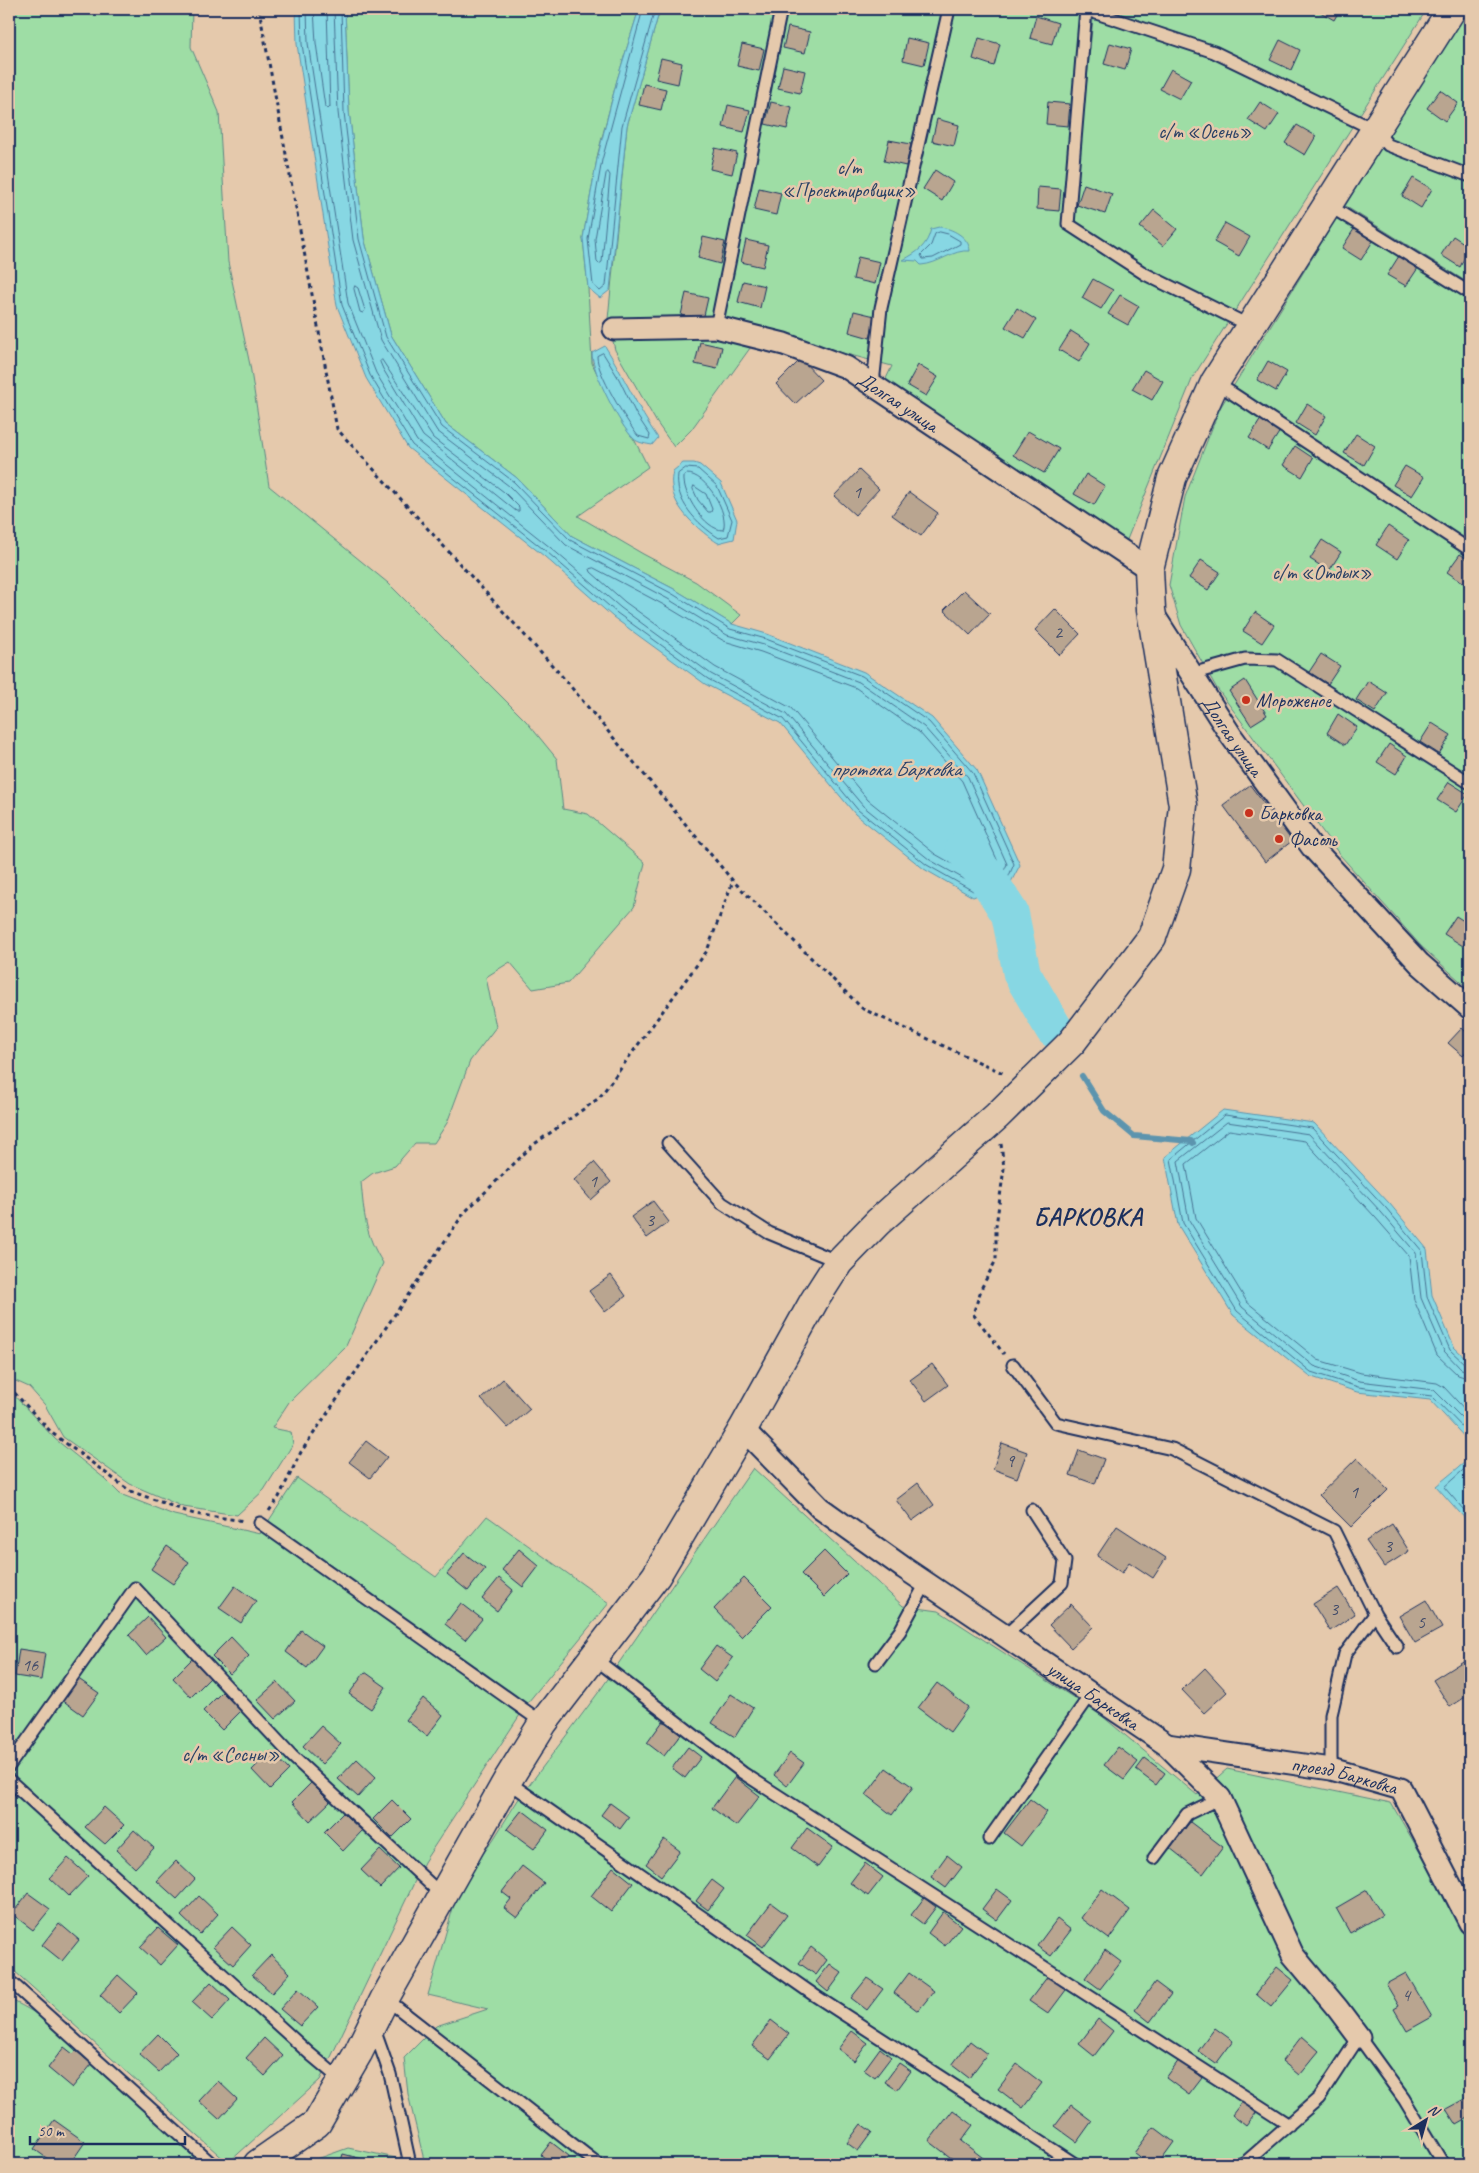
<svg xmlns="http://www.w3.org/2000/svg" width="1479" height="2173" font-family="Caveat,sans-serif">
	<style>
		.green { fill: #9edda5; stroke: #5c8682 }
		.water { fill: #87d7e3; stroke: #5c94ae }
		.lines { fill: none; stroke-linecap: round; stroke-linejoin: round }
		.shore { stroke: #467293; stroke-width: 1 }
		.stream { stroke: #5c94ae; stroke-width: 6 }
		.river { stroke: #87d7e3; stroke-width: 38 }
		.building { fill: #b9a590; stroke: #1b2f5e }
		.service-casing { stroke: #1b2f5e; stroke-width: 15 }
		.minor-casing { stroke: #1b2f5e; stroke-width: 25 }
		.secondary-casing { stroke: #1b2f5e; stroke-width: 31 }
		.path { stroke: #1b2f5e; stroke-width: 3; stroke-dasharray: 4 4; stroke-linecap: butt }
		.service { stroke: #e5c9ac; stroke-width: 11 }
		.minor { stroke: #e5c9ac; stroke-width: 21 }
		.secondary { stroke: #e5c9ac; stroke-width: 28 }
		.poi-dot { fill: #c8321e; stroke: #e5c9ac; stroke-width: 2 }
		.labels { text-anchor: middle; stroke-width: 5; stroke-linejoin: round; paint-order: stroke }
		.number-label { font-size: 18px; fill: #424c6a }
		.park-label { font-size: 20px; fill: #284065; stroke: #e5c9ac }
		.street-label { font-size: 20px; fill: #1b2f5e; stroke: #e5c9ac }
		.poi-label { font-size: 20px; fill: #1b2f5e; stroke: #e5c9ac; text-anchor: start }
		.water-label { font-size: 21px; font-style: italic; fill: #26406b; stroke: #e5c9ac }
		.district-label { font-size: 25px; font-weight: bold; letter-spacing: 1px; fill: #1b2f5e; stroke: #e5c9ac }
	</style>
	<rect width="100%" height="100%" fill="#e5c9ac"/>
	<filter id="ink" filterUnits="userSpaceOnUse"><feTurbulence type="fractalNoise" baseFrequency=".02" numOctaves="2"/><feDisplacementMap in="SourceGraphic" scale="10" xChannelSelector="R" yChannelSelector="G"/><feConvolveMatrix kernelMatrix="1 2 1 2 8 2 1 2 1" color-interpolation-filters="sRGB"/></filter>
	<g filter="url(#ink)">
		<path class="green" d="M9,9h183l-1,38 28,65 9,150 22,103 19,121 119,97 138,138 31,38 6,50 25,5 57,49 -11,44 -66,76 -35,6 -23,-27 -24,15 10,50 -26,34 -23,62 -13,20h-19l-20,23 -22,7 -12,9c3,32 4,53 22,81l-37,83 -57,56 -17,26 19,4 2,12 -29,46 -27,25 -54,-8 -53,-23 -67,-47 -18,-32 -16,-18 -20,-9z
			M345,9h294l-22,71 -19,73 -15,85 5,50 4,75 13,28 18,34 12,16 13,26 -70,49 65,38 53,28 45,33 -9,9 -58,-35 -102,-53 -55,-58 -71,-54 -55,-89 -27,-97 -15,-127z
			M660,9h421l-19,216 11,-8 21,-208h333l-234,368 -69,170 -240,-164 8,-17 -136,-36 -3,14 -62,86 -17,17 -17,-24 -42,-73 -7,-31 19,-193z
			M1466,9h4v275l-125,-78z
			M1338,216l132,82v692l-49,-44 -81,-91 -124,-168 -35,-62 -12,-40 16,-88 35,-89z
			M9,1390l46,49 49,39 16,16 54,21 86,19 37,-56 139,99 51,-61 122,87 -80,98 -105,161 -104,218 -92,83 -216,-194 -3,2z
			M753,1468l150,138 36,5 163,105 95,79 30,-26 164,34 79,135v226h-1167l45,-16 77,16 -17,-70 -4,-36 32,-32 52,-17 -60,-14 31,-108 34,-47 25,-40 83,-111z
			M9,1999c75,35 134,107 191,165h-191z"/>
		<path class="water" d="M296,9h49l4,102 15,127 27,97 55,89 71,54 55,58 102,53 58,35 35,10 97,38 68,46 45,52 43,95 -9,17 -38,15 -49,-28 -69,-55 -75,-91 -75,-39 -92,-67 -69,-61 -136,-108 -42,-70 -29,-72 -40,-262z
			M639,9h21l-33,117 -17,164 -10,8 -12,-10 -5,-50 14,-79 20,-79z
			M939,227c13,1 30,10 31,24 -17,-2 -31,13 -49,14l-4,-4 -14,-1c15,-8 24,-14 28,-31z
			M605,346c19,30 33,63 53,92l-6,7c-5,-1 -14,-2 -18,-6 -14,-13 -42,-67 -42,-86z
			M683,463h11l6,2 21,18 16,37 -3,19 -16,4c-17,-11 -45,-34 -46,-57 -1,-5 0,-10 1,-15z
			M1223,1110l91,13 76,81 37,45 5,46 22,52 16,15v81l-40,-43 -73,-8 -48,-16 -76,-61 -55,-90 -13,-68z
			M1470,1458v64h-2l-32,-36z"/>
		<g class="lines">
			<path class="shore" d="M301,9l1,35 40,261 28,70 42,70 135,107 70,61 91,66 75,40 75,91 69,55 46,26 35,-13 6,-14 -41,-91 -44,-51 -67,-46 -96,-37 -36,-10 -59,-36 -101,-53 -56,-58 -72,-55 -56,-90 -27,-98 -15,-127 -3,-103
				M307,9l1,34 40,260 28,70 41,68 134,107 70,60 90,66 75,40 77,92 67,54 43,24 30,-11 4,-9 -39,-87 -44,-50 -65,-45 -95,-37 -37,-10 -59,-36 -102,-54 -57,-59 -72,-55 -56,-91 -28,-100 -15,-128 -4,-103
				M314,9l2,34 9,64 3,2 2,-2 -3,-98
				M643,9l-41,151 -14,79 5,46 7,6 6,-5 16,-160 33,-117
				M608,172l2,3 -8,87 -3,2 -2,-2 -2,-23 11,-65z
				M940,232l8,2 12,7v3l-27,14 -10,1 -2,-4 10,-10 4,-11z
				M355,286l3,2 7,22 -2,3 -3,-1 -6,-23z
				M603,353l16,26 17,35 14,21 -1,4 -11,-3c-11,-14 -42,-64 -41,-80z
				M382,360l51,78 71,54 15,15v4h-3l-93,-75 -40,-67 -3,-7z
				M686,468l12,1 19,17 15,34 -4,16 -9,2c-22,-14 -45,-37 -41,-64z
				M687,474c19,-1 43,40 36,56 -18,0 -41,-36 -39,-53z
				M694,486l12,8 6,15 -1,3h-3l-10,-12 -5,-11z
				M594,568l70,37 60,36 37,11 95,36 63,44 43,49 37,83 -1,3 -24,9 -39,-22 -67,-54 -77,-92 -76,-41 -90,-65 -34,-30 -1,-3z
				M1470,1365l-5,-1 -15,-14 -23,-53 -5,-46 -36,-43 -74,-80 -87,-13 -54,44 12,64 54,88 74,61 47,15 74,9 38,39
				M1470,1371l-9,-2 -17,-18 -23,-53 -5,-45 -35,-41 -72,-78 -82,-12 -49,39 11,59 53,87 72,59 45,15 75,9 36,36
				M1470,1379l-12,-4 -21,-20 -23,-55 -5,-44 -34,-39 -70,-76 -76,-11 -43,34 10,54 51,84 71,58 43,13 76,10 7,4 26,28
				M1470,1464l-26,23 26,30"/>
			<path class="stream" d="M1082,1076l22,35 30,25 57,5 2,2"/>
			<path class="river" d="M964,849l22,27 24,38 12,60 32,55"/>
		</g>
		<path class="building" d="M748,9h23l-1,6z
			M1315,9h25l-6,11z
			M1036,16l22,7 -6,21 -22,-6z
			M788,27l22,5 -5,21 -22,-5z
			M907,38l22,5 -5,22 -21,-5z
			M979,38l21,6 -6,22 -21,-7z
			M1280,40l20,10 -9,20 -21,-10z
			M1110,43l21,6 -6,21 -21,-6z
			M742,44l22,5 -5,22 -22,-5z
			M661,58l21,5 -4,21 -22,-5z
			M783,66l22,5 -5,22 -22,-5z
			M1171,69l20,11 -11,19 -20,-10z
			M644,84l22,5 -5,21 -22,-5z
			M1440,90l18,13 -13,18 -18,-13z
			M771,102l21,5 -5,22 -22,-5z
			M1048,102l22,2 -2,22 -22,-2z
			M1260,102l19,12 -12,18 -19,-12z
			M728,105l22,5 -6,22 -21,-5z
			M937,119l22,6 -5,21 -22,-5z
			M1297,125l19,11 -11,19 -20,-12z
			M889,140l22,4 -5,22 -22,-5z
			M715,148l22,5 -5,21 -22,-5z
			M935,170l18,12 -11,19 -19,-12z
			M1413,178l19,11 -11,19 -19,-12z
			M1084,184l28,10 -7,20 -28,-9z
			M1038,187l23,2 -2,22 -22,-2z
			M759,188l22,5 -5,22 -22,-5z
			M1154,210l23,19 -14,17 -23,-19z
			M1225,223l25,14 -11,19 -25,-14z
			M1354,229l19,12 -12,19 -19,-12z
			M1453,236l17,11 -10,20 -19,-12z
			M703,237l22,5 -5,22 -22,-6z
			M746,240l22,5 -5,22 -22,-5z
			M1399,256l19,12 -12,18 -19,-11z
			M858,257l22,5 -5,22 -22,-5z
			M1093,279l20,11 -12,19 -19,-11z
			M743,281l22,5 -5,22 -22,-6z
			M686,293l22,5 -5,22 -22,-5z
			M1120,295l19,11 -11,19 -20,-11z
			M1017,308l19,12 -11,18 -20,-11z
			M854,311l21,5 -5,22 -21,-6z
			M1071,331l19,12 -11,19 -20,-12z
			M700,342l22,5 -5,22 -22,-5z
			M801,359l20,21 -26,24 -19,-20z
			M1268,361l19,11 -11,19 -19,-11z
			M918,365l20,12 -12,19 -19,-11z
			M1144,370l19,11 -11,19 -20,-11z
			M1307,404l19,12 -11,19 -19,-12z
			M1261,419l19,12 -12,19 -19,-12z
			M1028,431l31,18 -15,24 -31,-18z
			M1356,434l19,12 -11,19 -20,-12z
			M1295,446l18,12 -11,19 -19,-12z
			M1405,466l19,11 -12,19 -19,-11z
			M859,470l20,19 -24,26 -21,-19z
			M1086,474l19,12 -11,19 -20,-11z
			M909,492l29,21 -17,23 -29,-21z
			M1470,516v14l-6,-4z
			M1388,526l21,14 -12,19 -21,-14z
			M1322,540l19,12 -12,19 -19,-12z
			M1460,554l10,7v18l-4,6 -19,-13z
			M1201,560l19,12 -12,18 -19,-12z
			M964,590l26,24 -20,21 -26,-25z
			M1055,609l25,25 -20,21 -25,-25z
			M1255,612l19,13 -12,18 -19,-12z
			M1321,654l19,12 -12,18 -19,-12z
			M1245,680l22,35 -16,10 -22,-34z
			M1368,681l19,12 -12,19 -19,-12z
			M1338,714l19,13 -12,18 -18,-12z
			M1432,723l19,12 -12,19 -19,-12z
			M1389,744l18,12 -11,18 -19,-12z
			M1449,782l19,12 -12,18 -19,-12z
			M1250,785l42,56 -27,21 -42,-57z
			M1456,916l14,9v10l-7,11 -19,-12z
			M1462,1028l8,8v12l-7,8 -15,-13z
			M594,1162l17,20 -20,18 -17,-20z
			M653,1201l16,21 -22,16 -16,-21z
			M611,1275l15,21 -21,16 -16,-21z
			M932,1364l16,21 -22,16 -16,-21z
			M503,1379l27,30 -22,19 -27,-29z
			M366,1441l21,16 -17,21 -21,-16z
			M1002,1443l25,9 -10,26 -24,-9z
			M1079,1450l25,9 -9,25 -25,-9z
			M1357,1458l31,32 -37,37 -32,-32z
			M918,1483l16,22 -22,16 -16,-21z
			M1392,1524l17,27 -25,16 -18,-26z
			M1117,1526l49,32 -13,20 -24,-16 -7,11 -25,-17z
			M167,1546l22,16 -16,22 -22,-15z
			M519,1549l20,17 -16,21 -21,-17z
			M824,1551l23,23 -23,23 -23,-23z
			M464,1553l21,16 -17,22 -21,-17z
			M499,1578l14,12 -16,21 -15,-12z
			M744,1578l28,28 -31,31 -27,-28z
			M235,1586l21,15 -15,22 -22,-15z
			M1338,1588l17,26 -25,17 -17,-27z
			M1426,1600l16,28 -27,15 -16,-27z
			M461,1603l21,16 -17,21 -20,-16z
			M1071,1604l22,23 -22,21 -22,-23z
			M148,1617l18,20 -20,18 -17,-20z
			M301,1630l22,16 -16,22 -21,-16z
			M231,1637l18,19 -19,18 -18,-18z
			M716,1646l17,12 -18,24 -16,-13z
			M19,1649l26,4 -4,27 -26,-4z
			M1468,1658l2,3v33l-20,13 -17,-27z
			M192,1659l18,19 -19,19 -18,-19z
			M1205,1668l22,24 -23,21 -22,-23z
			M365,1672l21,15 -15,22 -22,-15z
			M77,1678l22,15 -16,22 -21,-15z
			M277,1682l18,19 -20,18 -18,-19z
			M937,1683l31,24 -18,25 -32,-24z
			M222,1692l19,19 -19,19 -19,-19z
			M731,1694l22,14 -18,29 -23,-14z
			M423,1698l20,17 -16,21 -21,-16z
			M663,1721l18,13 -17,22 -17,-13z
			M321,1726l20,18 -19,20 -19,-18z
			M688,1747l13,10 -16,21 -13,-10z
			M1118,1747l20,15 -14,18 -20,-15z
			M271,1751l18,19 -19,19 -18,-19z
			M790,1753l14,10 -17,23 -13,-11z
			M1145,1758l20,15 -9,12 -20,-15z
			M357,1759l19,18 -18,20 -20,-18z
			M886,1768l27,19 -21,28 -26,-20z
			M735,1777l25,19 -24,30 -24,-18z
			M311,1783l19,19 -20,19 -18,-19z
			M1030,1799l17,13 -26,34 -17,-13z
			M392,1800l19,19 -19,19 -19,-19z
			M610,1803l19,14 -9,12 -19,-14z
			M104,1807l20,18 -19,19 -20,-17z
			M522,1810l26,20 -14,19 -27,-20z
			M343,1813l19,18 -19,20 -19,-19z
			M1190,1822l33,25 -20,27 -33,-26z
			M807,1828l26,19 -15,20 -26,-19z
			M134,1830l20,18 -19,20 -19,-18z
			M664,1839l16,12 -19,25 -15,-12z
			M380,1850l19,18 -19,20 -19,-18z
			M947,1855l15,12 -16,21 -15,-11z
			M68,1858l20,18 -19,20 -19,-18z
			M176,1861l19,18 -18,20 -20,-18z
			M865,1863l18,14 -15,19 -18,-13z
			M522,1866l22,17 -27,35 -13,-10 7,-9 -9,-7z
			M613,1867l20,16 -22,29 -20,-16z
			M712,1880l12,9 -16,21 -12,-9z
			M997,1889l15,11 -15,20 -15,-11z
			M1102,1889l28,21 -21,29 -28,-21z
			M1367,1890l15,25 -32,18 -14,-25z
			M28,1893l22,16 -17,21 -21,-16z
			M199,1896l19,18 -18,20 -19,-18z
			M924,1898l12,9 -13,17 -12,-9z
			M771,1903l16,12 -24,32 -16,-12z
			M943,1912l18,14 -16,20 -17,-13z
			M1057,1919l14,11 -20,26 -14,-10z
			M59,1923l20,17 -17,21 -20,-16z
			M232,1927l19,18 -18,20 -20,-18z
			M158,1928l20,17 -18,20 -20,-18z
			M811,1947l16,13 -11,15 -17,-12z
			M1105,1950l16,12 -21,27 -15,-11z
			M271,1955l19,18 -18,20 -20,-18z
			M830,1964l12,9 -14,19 -12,-10z
			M1277,1967l16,13 -22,27 -15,-13z
			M909,1973l25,18 -16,20 -24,-18z
			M1406,1973l26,44 -25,14 -13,-22 5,-3 -13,-22z
			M118,1975l20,18 -19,20 -19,-18z
			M1048,1976l18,14 -18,24 -19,-13z
			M867,1978l16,11 -16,21 -16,-12z
			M211,1982l19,18 -18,20 -20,-18z
			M1155,1982l16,12 -21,28 -15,-12z
			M298,1989l20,18 -18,19 -20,-17z
			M1098,2019l15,12 -19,25 -15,-12z
			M771,2020l18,14 -19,25 -18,-13z
			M1215,2028l18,13 -17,23 -18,-13z
			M852,2031l16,12 -14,18 -16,-12z
			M158,2034l19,19 -18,19 -20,-18z
			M1302,2036l17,15 -20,24 -17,-14z
			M264,2038l19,18 -18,20 -19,-18z
			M970,2041l17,13 -18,24 -17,-13z
			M64,2047l9,7 3,-3 16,13 -20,24 -24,-20z
			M880,2048l11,9 -16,21 -11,-8z
			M1179,2060l23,18 -13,17 -23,-17z
			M899,2063l12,8 -14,19 -12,-8z
			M1017,2064l25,19 -19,25 -25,-19z
			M218,2081l19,18 -18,20 -20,-18z
			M1468,2097l2,4v16l-14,8 -10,-16z
			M1242,2102l14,11 -10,13 -14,-11z
			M1071,2105l21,16 -15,21 -22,-16z
			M953,2110l20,15 -12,16 30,23h-32l-30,-23z
			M54,2120l31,22 -15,22h-15l-21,-15z
			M861,2124l11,8 -14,19 -11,-8z
			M1154,2127l20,15 -16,22h-9l-15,-11z
			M551,2142l18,14 -7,8h-9l-12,-9z
			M343,2154l23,6 -2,4h-24z"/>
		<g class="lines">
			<defs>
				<path id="service" d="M1084,9l130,43 161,78 13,15 82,31
					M1086,9l-18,215 77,50 105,52
					M1328,205l142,88
					M716,327l65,-318
					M1215,382l255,168
					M873,384l8,-76 68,-299
					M1191,674l54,-15 32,1 193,123
					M668,1143l54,60 47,30 70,29
					M1013,1365l43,58 116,26 162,82 41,83 22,33
					M260,1523l283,200
					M1005,1636l57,-53 3,-22 -33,-51
					M594,1658l149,115 546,352
					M876,1663l24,-32 26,-48
					M9,1766l126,-178 157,168 150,139
					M1331,1769v-54l14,-61 30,-40
					M9,1780l301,274 31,26
					M507,1781l307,214 261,169
					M989,1839l102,-145
					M1154,1858l33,-44 33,-16
					M13,1984l199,180
					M385,1998l213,166
					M374,2029l16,45 20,90
					M1241,2164l6,-3 72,-63 40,-61 45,62 39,65"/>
				<g id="minor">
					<path id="s1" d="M614,329l102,-2 68,17 62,23 303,202"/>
					<path id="s2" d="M1155,617l77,120 80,110 108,117 50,44"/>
					<path id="s3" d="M743,1429l77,79 84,60 263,177 53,53 73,157 45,54 21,28"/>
					<path id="s4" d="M1167,1745l164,24 70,20 69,134"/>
				</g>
				<path id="secondary" d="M258,2164l59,-41 41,-70 27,-55 122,-217 36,-58 113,-147 87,-147 71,-128 25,-39 39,-40 119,-106 75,-74 80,-105 24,-68 7,-64 -32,-195 -2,-41 23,-91 43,-96 237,-373"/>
			</defs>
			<use href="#service" class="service-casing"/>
			<use href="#minor" class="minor-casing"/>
			<use href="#secondary" class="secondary-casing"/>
			<path class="path" d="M259,9l78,420 224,246 172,206 130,128 142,65
				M1001,1144l3,24 -8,58v34l-14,27 -9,27 31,40
				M9,1387l43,46 78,58 64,23 51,7
				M269,1511l10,-14 22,-45 163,-239 69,-68 66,-47 108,-147 26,-70"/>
			<use href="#service" class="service"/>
			<use href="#minor" class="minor"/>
			<use href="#secondary" class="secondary"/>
		</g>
	</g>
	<g class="poi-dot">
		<circle cx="1246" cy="700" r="5"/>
		<circle cx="1249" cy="813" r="5"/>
		<circle cx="1279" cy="839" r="5"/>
	</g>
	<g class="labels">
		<g class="number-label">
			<text x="857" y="498">1</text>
			<text x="1058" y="638">2</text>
			<text x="593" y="1187">1</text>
			<text x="650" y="1226">3</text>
			<text x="1010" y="1467">9</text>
			<text x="1354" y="1498">1</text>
			<text x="1388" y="1552">3</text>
			<text x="1334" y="1615">3</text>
			<text x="1421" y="1628">5</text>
			<text x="30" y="1671">16</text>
			<text x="1406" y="2001">4</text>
		</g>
		<g class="park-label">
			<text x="1205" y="138">с/т «Осень»</text>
			<text x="849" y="174">с/т<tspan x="849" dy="23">«Проектировщик»</tspan></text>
			<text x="1322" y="579">с/т «Отдых»</text>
			<text x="231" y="1761">с/т «Сосны»</text>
		</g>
		<g class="street-label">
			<text dy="7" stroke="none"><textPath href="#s1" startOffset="301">Долгая улица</textPath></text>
			<text dy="7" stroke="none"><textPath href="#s2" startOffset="142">Долгая улица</textPath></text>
			<text dy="7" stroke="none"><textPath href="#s3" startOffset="442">улица Барковка</textPath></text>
			<text dy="7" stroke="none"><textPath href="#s4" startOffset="180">проезд Барковка</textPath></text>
		</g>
		<g class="poi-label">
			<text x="1256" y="707">Мороженое</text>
			<text x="1259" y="820">Барковка</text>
			<text x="1289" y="846">Фасоль</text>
		</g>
		<g class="water-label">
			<text x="896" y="776">протока Барковка</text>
		</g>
		<g class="district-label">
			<text x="1088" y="1225">БАРКОВКА</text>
		</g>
	</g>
	<rect width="1479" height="2173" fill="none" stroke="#e5c9ac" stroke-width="30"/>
	<rect x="15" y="15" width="1449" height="2143" fill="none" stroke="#1b2f5e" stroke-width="2" filter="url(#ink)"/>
	<g transform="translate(1426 2120) rotate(37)" stroke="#e5c9ac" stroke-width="4" paint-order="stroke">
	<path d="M0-4L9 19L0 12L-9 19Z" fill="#1b2f5e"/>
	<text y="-8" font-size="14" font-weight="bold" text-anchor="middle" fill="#1b2f5e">N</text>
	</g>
	<path d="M30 2136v8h155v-8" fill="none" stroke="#1b2f5e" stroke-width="2.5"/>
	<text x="38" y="2136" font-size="15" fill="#1b2f5e" stroke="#e5c9ac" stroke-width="4" paint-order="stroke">50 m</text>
</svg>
